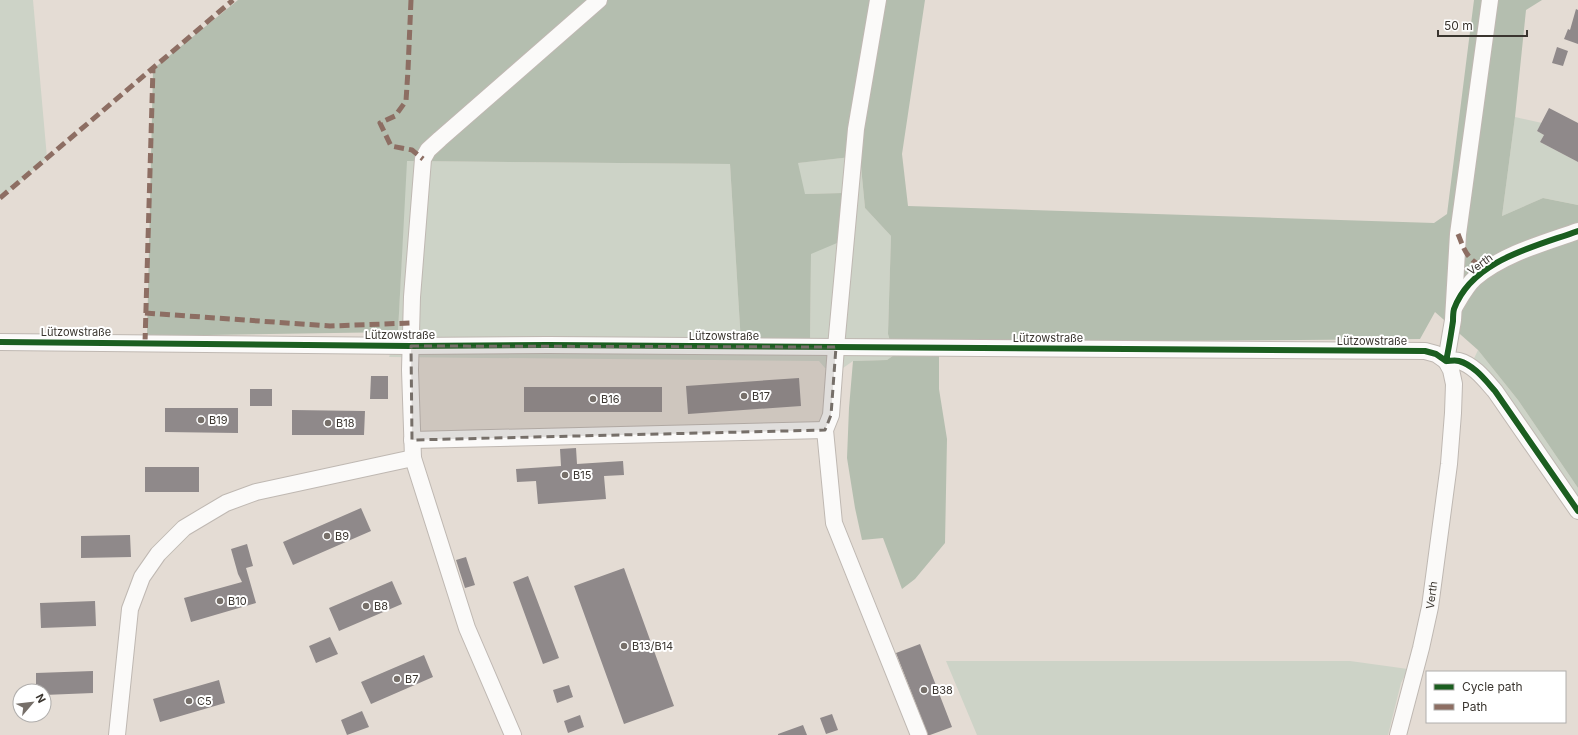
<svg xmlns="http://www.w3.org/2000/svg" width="1578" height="735" font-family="Inter,sans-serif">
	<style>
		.green { fill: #cdd3c7 }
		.forest { fill: #b4beaf }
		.building { fill: #8f898a }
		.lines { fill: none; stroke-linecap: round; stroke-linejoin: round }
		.minor-casing { stroke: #bfb8b2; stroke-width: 18 }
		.minor { stroke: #fbfaf9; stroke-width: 16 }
		.quiet { stroke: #8d6e63; stroke-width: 5; stroke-dasharray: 10 5; stroke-linecap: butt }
		.cycleway-casing { stroke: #fff; stroke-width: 8 }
		.cycleway { stroke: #1b5e20; stroke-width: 6 }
		.marked { fill: #766f69; fill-opacity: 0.2; stroke: #766f69; stroke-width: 3; stroke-dasharray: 8 5; stroke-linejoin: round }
		.poi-dot { fill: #766f69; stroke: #fff; stroke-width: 1.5 }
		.labels { text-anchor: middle; stroke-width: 4; stroke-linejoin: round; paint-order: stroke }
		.street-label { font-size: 11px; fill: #3a352f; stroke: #fff }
		.poi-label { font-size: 11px; fill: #3a352f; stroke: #fff; text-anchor: start }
	</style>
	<rect width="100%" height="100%" fill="#e4dcd4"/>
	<path class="green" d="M0,0h33l14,158 -47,41z
		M1515,117l27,6 -5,8 7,4 -4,7 38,20v43l-35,-7 -41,18z
		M860,156l5,52 26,28 -3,98 6,21 -7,5 -34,1 -10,7h-18l-6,-7 -430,-4 9,-25 8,-171 324,3 11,179 69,-1 1,-89 31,-60 -38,1 -7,-31z
		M1478,350l40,50 60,88v23l-108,-144z
		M946,661h404l58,8 -7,14 -13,52h-411z"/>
	<path class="forest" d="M238,0h687l-23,154 6,52 526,17 13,-9 27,-214h68l-16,10 -11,107 -13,99 41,-18 35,7v283l-60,-88 -40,-50 -43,-38 -15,27 -481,4v46l8,50 -2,104 -30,36 -13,10 -19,-51 -21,2 -7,-32 -8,-50 2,-50 4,-47 34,-1 7,-5 -6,-21 3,-98 -26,-28 -5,-52 -62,7 7,31 37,-1 -5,50 -26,11 -1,88 -69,1 -11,-179 -323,-3 -9,171 -251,4 6,-267z"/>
	<path class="building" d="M1576,9l2,1v34l-14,-5 4,-10 2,1z
		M1557,47l11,4 -5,15 -11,-3z
		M1549,108l29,15v39l-38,-20 4,-7 -7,-4z
		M371,376h17v23h-18z
		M799,378l2,28 -113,8 -2,-28z
		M524,387h138v25h-138z
		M250,389h22v17h-22z
		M165,408h73v25l-73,-1z
		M292,410l73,1 -1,24h-72z
		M576,448l1,16 46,-3 1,14 -20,1 2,23 -68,5 -2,-23 -19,1 -1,-13 45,-3 -1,-17z
		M145,467h54v25h-54z
		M361,508l10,23 -78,34 -10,-23z
		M130,535l1,22 -50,1v-22z
		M247,544l6,22 -7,2 10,35 -65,19 -7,-24 58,-16 -4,-8 -7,-25z
		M466,557l9,28 -10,3 -9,-28z
		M624,568l50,138 -50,18 -50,-138z
		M528,576l31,82 -16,6 -30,-82z
		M392,581l10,23 -63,27 -10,-23z
		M95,601l1,25 -55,2 -1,-25z
		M330,637l8,17 -22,9 -7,-17z
		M920,644l32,83 -22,8h-2l-32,-82z
		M424,655l9,22 -62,27 -10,-22z
		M93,671v22l-49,2v-4h-8v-18z
		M219,680l6,23 -65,19 -7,-23z
		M569,685l4,12 -16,6 -4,-13z
		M362,711l7,16 -22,8 -6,-15z
		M832,714l6,16 -12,4 -6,-16z
		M580,715l4,12 -16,6 -4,-12z
		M803,725l4,10h-29v-1z"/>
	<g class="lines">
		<defs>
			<g id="minor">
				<path d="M878,0l-22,129 -20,218 -5,68 -6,15 9,93 85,212"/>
				<path d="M1454,308c6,-10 12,-22 21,-30 28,-24 69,-35 103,-47"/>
				<path d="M0,342l411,4 137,-1 877,6 11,3 10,7"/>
				<path d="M1446,361c4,0 9,-1 13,0 15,4 27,20 36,30l83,120"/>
				<path d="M412,440l413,-10"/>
				<path d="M117,735l13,-126 12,-32 16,-23 26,-26 42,-25 30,-11 157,-34"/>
				<path d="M513,735l-46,-107 -54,-170 -3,-88 2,-73 11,-138 5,-9 12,-11 159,-139"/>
				<path id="s1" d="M1398,735l23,-87 9,-41 19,-143 4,-51 1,-29 -3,-14 -5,-9 7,-41 5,-86 32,-234"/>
			</g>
		</defs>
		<use href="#minor" class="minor-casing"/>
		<use href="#minor" class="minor"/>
		<path class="quiet" d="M411,0l-3,70 -2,31 -11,15 -15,7 11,23 21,4 11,9
			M0,198l233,-198
			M1458,234c7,18 10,28 30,34
			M145,313l185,13 81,-3
			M145,343l8,-275"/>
		<defs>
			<path id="cycleway" d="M0,342l411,4 137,-1 877,6 11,3 10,7
				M1446,361c4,0 9,-1 13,0 15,4 27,20 36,30l83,120
				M1446,361c3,-13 5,-27 7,-40 0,-4 0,-8 1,-12 18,-49 80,-62 124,-78"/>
		</defs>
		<use href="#cycleway" class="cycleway-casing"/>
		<use href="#cycleway" class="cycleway"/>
	</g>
	<path class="marked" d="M411,346l425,1 -5,68 -6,15 -413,10z"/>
	<g class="poi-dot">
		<circle cx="744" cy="396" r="4"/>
		<circle cx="593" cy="399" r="4"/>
		<circle cx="201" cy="420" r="4"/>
		<circle cx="328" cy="423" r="4"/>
		<circle cx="565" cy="475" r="4"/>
		<circle cx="327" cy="536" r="4"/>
		<circle cx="220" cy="601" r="4"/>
		<circle cx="366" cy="606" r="4"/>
		<circle cx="624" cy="646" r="4"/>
		<circle cx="397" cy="679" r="4"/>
		<circle cx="924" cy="690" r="4"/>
		<circle cx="189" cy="701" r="4"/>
	</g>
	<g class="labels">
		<g class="street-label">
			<text transform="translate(1480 264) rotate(-36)" y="4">Verth</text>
			<text x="76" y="336">Lützowstraße</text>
			<text x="400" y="339">Lützowstraße</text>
			<text x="724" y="340">Lützowstraße</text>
			<text x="1048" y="342">Lützowstraße</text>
			<text x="1372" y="345">Lützowstraße</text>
			<text dy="4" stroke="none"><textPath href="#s1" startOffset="144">Verth</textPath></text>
		</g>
		<g class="poi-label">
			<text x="752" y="400">B17</text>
			<text x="601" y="403">B16</text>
			<text x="209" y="424">B19</text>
			<text x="336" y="427">B18</text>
			<text x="573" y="479">B15</text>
			<text x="335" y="540">B9</text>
			<text x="228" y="605">B10</text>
			<text x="374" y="610">B8</text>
			<text x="632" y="650">B13/B14</text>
			<text x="405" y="683">B7</text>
			<text x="932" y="694">B38</text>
			<text x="197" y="705">C5</text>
		</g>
	</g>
	<rect x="1426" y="671" width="140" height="52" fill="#ffffff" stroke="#b0aeac"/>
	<rect x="1434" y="684" width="20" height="6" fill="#1b5e20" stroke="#b0aeac"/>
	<text x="1462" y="691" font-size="12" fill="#3a352f">Cycle path</text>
	<rect x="1434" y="704" width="20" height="6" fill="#8d6e63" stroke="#b0aeac"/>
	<text x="1462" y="711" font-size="12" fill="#3a352f">Path</text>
	<g transform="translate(32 703) rotate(62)"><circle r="19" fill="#ffffff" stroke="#b0aeac"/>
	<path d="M0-3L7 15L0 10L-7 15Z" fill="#766f69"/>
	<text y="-6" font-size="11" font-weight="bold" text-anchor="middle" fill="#3a352f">N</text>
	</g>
	<path d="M1438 30v6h89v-6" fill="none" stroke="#3a352f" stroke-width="2"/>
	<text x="1444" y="30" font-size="12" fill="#3a352f" stroke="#ffffff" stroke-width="3" paint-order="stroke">50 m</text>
</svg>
